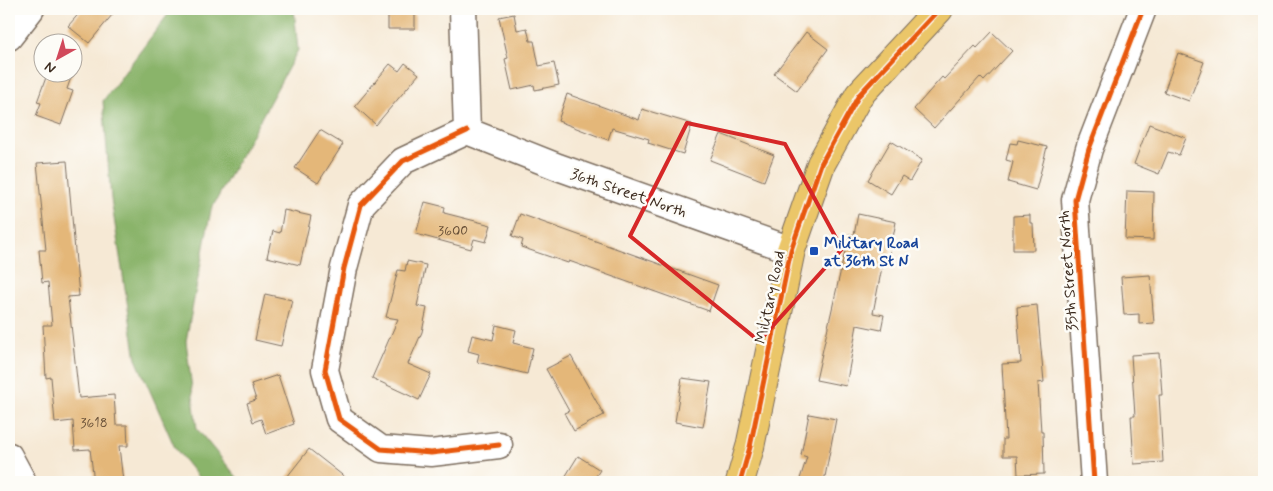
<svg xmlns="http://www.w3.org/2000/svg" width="1273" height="491" font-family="Mynerve,sans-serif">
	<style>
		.forest { fill: #8ab46b; stroke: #626f44 }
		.building { fill: #e4b779 }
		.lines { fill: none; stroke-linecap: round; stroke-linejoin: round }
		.minor-casing { stroke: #7c6d5e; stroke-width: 29 }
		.major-casing { stroke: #7c6d5e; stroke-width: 30 }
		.minor { stroke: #fff; stroke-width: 26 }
		.major { stroke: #ebc669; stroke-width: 28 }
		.cycleway-casing { stroke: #fdfcf7; stroke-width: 8 }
		.cycleway { stroke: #e8590c; stroke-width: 5 }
		.marked { fill: none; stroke: #d62828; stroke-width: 4; stroke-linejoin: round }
		.transit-dot { fill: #1a4fb4; stroke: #fdfcf7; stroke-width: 2 }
		.labels { text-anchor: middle; stroke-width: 5; stroke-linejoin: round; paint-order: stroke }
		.number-label { font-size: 14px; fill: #654d35 }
		.street-label { font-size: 16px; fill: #3b2a1e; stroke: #fdfcf7 }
		.transit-label { font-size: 16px; font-weight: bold; fill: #164399; stroke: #fdfcf7; text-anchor: start }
	</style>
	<rect width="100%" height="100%" fill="#fdfcf7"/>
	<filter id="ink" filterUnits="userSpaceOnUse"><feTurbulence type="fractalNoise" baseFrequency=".02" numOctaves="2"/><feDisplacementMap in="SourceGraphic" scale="10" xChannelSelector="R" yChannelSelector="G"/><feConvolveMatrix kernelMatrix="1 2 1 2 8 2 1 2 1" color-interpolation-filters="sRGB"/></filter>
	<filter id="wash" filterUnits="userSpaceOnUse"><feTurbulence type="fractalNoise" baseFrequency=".0096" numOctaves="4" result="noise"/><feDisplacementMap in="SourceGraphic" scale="20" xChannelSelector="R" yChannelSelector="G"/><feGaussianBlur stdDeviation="1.12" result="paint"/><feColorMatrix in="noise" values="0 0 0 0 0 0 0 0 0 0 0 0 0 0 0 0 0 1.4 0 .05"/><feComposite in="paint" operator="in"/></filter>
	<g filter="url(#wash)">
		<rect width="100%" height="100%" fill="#f6e9d5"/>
		<path class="forest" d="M172,9h122l4,41 -87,160 -25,131 11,88 44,53h-39l-27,-34 -39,-89 -25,-160 -8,-98z"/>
		<g id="blocks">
			<path class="building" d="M83,9h34l-28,34 -21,-17z
				M388,9h27v20h-27z
				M514,14l3,16 10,-2 3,13h4l5,25 15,-3 5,22 -24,5 -1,-5 -22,5 -7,-31 3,-1 -9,-41z
				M806,32l22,17 -31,42 -23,-17z
				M992,32l20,19 -28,30 -4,-4 -46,51 -20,-19 28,-32 2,2 31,-33 2,2z
				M1178,53l26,9 -15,39 -25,-9z
				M405,63l14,11 -43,51 -21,-19 35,-42 9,7z
				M48,72h25l-6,17 6,2 -12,34 -25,-9 5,-13 -4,-1z
				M567,94l72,26 3,-11 50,15 -9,30 -35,-11 1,-4 -37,-11 -4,12 -50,-19z
				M1149,124l37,14 -7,17 -11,-3 -9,22 -25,-10z
				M320,130l23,14 -25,39 -23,-15z
				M721,134l53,21 -10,26 -54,-21z
				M1018,140l29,7 -11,43 -28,-8 5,-20 -7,-2 4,-17 7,1z
				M891,141l31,19 -12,21 -8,-5 -11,18 -23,-14z
				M67,161l12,135 -11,1 11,101 35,-3 2,30h11l1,21h-9l4,36h-29l-4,-33 -15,1 -2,-29 -18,2 -4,-46 -5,1 -3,-53h9l-4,-43 -6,1 -3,-33h7l-9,-87z
				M1127,191l27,1 -1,48 -28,-1z
				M425,202l20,5 -1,6 47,12 -5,17 -12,-3 -3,10 -55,-15z
				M284,210l27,6 -11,49 -33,-8 6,-26 7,2z
				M520,214l198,71 -9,26 -140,-50 -1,2 -47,-16 2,-7 -11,-4z
				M858,214l38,8 -8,41 -5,-1 -10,51 11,2 -3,15 -24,-5 -11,61 -30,-6 33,-146 5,1z
				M1030,215v8h3l1,27h-21v-34z
				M407,261l19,4 -9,41 10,2 -5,24 -14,32 23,10 -12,26 -47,-22 26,-59 -12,-2 12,-47 7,1z
				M1150,275l4,48 -15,1v-10l-15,1 -3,-38z
				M265,294l27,6 -11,46 -26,-6z
				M1037,305l7,77 -6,1 3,49h2l1,42 -26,1 -1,-19h-14v-17h3l-4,-75 19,-1 -4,-56z
				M496,325l20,5 -3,13 20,5 -6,26 -50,-12 2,-8 -11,-3 4,-16 21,5z
				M1159,353l3,42h-3l4,67 -29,2 -3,-48h4l-4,-61z
				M571,356l33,59 -30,16 -10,-18 5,-2 -23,-42z
				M278,375l16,49 -28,10 -5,-15 -8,3 -6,-19 9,-3 -5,-16z
				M682,378l29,4 -8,45 -28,-5z
				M809,414l27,5 -12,63h-25l8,-25 -6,-2z
				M309,449l42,33h-68z
				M578,456l22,14 -8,12h-30z"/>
		</g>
	</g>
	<g filter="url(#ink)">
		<use href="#blocks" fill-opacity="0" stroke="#7c6d5e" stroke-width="1"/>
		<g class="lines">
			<defs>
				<path id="minor" d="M463,9l4,122
					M9,37l22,-28
					M467,131l-64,30 -42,44 -17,63 -19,102 14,49 42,30 50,4 68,-8
					M467,131l91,36 233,83
					M9,456l14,26
					M1094,482l-19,-282 14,-51 54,-140"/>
				<path id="major" d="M740,482l10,-35 41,-197 30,-86 38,-69 80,-86"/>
			</defs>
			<use href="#minor" class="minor-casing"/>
			<use href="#major" class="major-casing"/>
			<use href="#minor" class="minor"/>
			<use href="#major" class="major"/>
			<defs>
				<path id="cycleway" d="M467,131l-64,30 -42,44 -17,63 -19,102 14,49 42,30 50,4 68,-8
					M740,482l10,-35 41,-197 30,-86 38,-69 80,-86
					M1094,482l-19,-282 14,-51 54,-140"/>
			</defs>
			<use href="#cycleway" class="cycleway-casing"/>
			<use href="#cycleway" class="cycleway"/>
		</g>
	</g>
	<path class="marked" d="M687,123l98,21 57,105 -83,92 -129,-105z"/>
	<rect class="transit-dot" x="809" y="246" width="10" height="10" rx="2.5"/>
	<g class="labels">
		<g class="number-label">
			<text x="453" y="235">3600</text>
			<text x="94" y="427">3618</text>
		</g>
		<g class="street-label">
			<text transform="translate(629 192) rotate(19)" y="6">36th Street North</text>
			<text transform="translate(1067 271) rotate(-94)" y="6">35th Street North</text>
			<text transform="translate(769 297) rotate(-78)" y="6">Military Road</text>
		</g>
		<g class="transit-label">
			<text x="824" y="248">Military Road<tspan x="824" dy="18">at 36th St N</tspan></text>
		</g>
	</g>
	<rect width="1273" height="491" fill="none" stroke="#fdfcf7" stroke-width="30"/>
	<g transform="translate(58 58) rotate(219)"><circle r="24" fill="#fdfcf7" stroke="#afa8a0"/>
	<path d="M0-4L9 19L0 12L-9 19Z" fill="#d1495b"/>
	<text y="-8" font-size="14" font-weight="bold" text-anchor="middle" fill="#3b2a1e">N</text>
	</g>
</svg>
